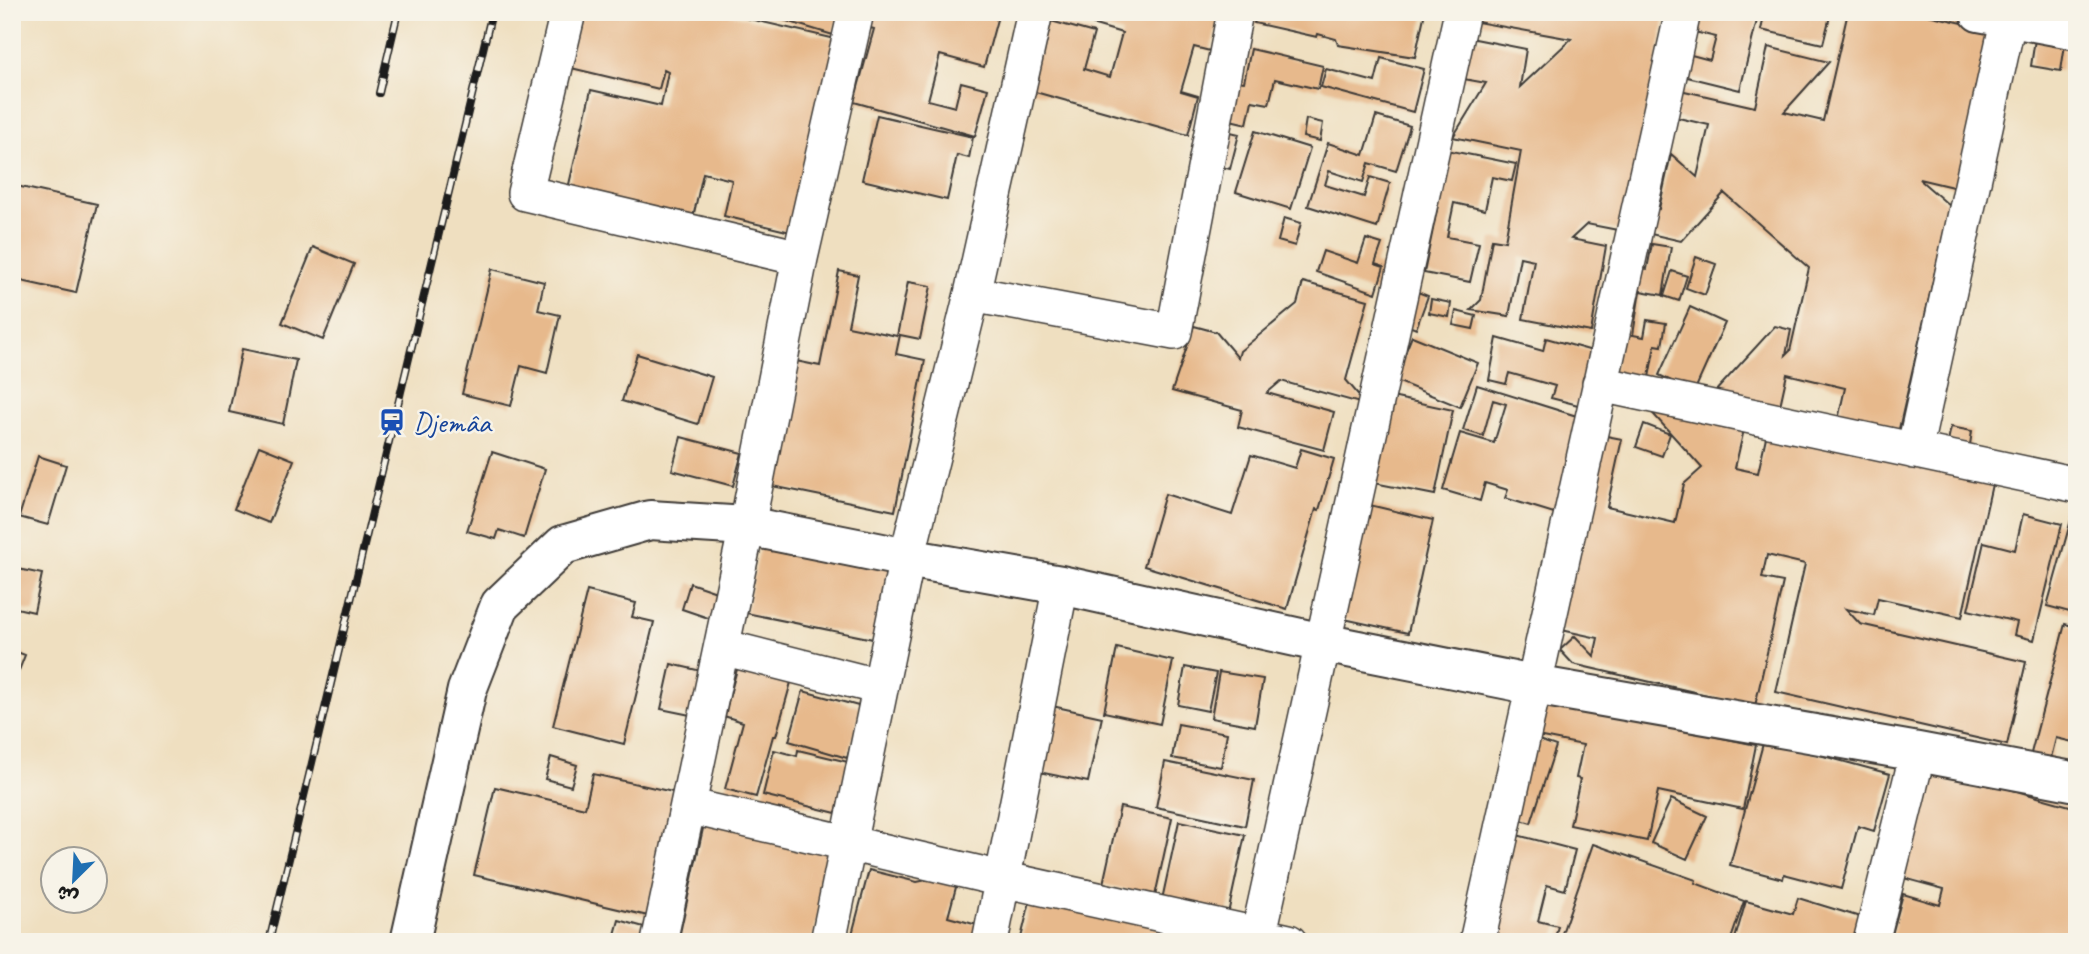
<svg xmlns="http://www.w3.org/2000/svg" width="2089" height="954" font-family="Caveat,'Playpen Sans Arabic',sans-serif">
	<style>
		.building { fill: #e7b98c }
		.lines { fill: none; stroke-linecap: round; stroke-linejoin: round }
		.minor-casing { stroke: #3c3935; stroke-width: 38 }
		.tertiary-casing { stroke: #3c3935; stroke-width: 42 }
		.primary-casing { stroke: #3c3935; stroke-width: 42 }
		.minor { stroke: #fff; stroke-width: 35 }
		.tertiary { stroke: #fff; stroke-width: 38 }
		.primary { stroke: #fff; stroke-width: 38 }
		.rail-casing { stroke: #1c1c1c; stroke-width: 8 }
		.rail { stroke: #f7f3e8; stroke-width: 5; stroke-dasharray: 16; stroke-linecap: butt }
		.labels { text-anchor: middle; stroke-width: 5; stroke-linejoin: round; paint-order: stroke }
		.transit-label { font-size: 30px; fill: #164399; stroke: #f7f3e8; text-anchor: start }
	</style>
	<rect width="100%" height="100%" fill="#f7f3e8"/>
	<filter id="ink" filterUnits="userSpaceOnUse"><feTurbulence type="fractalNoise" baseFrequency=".0143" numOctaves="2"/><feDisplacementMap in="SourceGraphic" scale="14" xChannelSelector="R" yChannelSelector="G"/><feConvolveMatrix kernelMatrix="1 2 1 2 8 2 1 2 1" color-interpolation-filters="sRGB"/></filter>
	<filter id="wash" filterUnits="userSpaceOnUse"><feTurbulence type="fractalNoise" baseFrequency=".00686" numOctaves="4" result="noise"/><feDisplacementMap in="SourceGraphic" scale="28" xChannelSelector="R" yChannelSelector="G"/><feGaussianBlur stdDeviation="1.57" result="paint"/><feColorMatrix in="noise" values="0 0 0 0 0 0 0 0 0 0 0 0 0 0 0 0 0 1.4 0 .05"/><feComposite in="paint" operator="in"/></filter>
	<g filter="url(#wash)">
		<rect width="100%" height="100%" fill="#efdfc0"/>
		<g id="blocks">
			<path class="building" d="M580,12h140l120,28 -45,193 -71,-17 8,-36 -29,-7 -11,49 -125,-29 24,-103 70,16 7,-34 -4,-2 -5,19 -92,-22z
				M757,12h82l-6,23z
				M871,12h128l-15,55 -44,-12 -12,45 27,7 6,-25 27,7 -13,47 -121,-34 20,-73 -7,-2z
				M1051,12h170l-11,39 -16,-4 -13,44 17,5 -10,39 -167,-47 19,-70 54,15 -10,36 26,8 12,-44z
				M1257,12h168l-10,45 -77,-12 -2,-6 -18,-5 -1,3 -63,-14z
				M1479,12h187l-43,219 -36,-7 -16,15 35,7 -15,86 -68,-13 11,-59 -14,-3 -11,59 -38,-6 10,-10 11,-61 13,2 16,-90 -68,-14 33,-54 -28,-5 7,-41 61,12 -6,38 51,-48 -94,-17z
				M1694,12h65l-19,78 -61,-15 5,-22 26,7 6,-23 -26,-6z
				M1765,12h66l-8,32 -62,-14z
				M1848,12h67l82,19 -36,158 -42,-10 31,27 -54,236 -60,-13 9,-41 -58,-14 -8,36 -66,-16 62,-68 16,4 -5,25 4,-4 19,-83 -85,-75 -43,48 -39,-9 6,-26 11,3 12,-55 26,23 12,-52 -35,-8 6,-27 75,17 13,-60 61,15 -45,50 39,9z
				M2035,39l30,5 -4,27 -30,-5z
				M1251,49l72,17 -5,23 -43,-10 -6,25 -17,-3 -5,23 -21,-5 8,-38 10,1z
				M1381,58l43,11 -11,43 -92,-25 5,-18 49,13z
				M877,115l96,22 -4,21 -12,-3 -10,45 -85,-20z
				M1376,116l34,10 -14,45 -27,-8 -6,19 -34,-11 -4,14 39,12 6,-20 20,6 -13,45 -69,-22 20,-63 36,12z
				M1306,119l17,4 -3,18 -17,-4z
				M1222,130l17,4 -9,35 -16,-4z
				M1255,131l55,17 -19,61 -55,-17z
				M1442,149l74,15 -4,17 -20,-4 -7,33 -31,-7 -7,34 32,6 -9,39 -46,-9 14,-68 -12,-4z
				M12,185l85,19 -21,89 -64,-14z
				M1284,218l17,5 -6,23 -17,-5z
				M1366,239l16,5 -7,20 9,3 -8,26 -60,-21 7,-21 35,12z
				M1652,244l19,3 -8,48 -23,-4 -7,44 11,2 3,-17 19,3 -4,23 -7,-1 -8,43 -35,-6 21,-115 14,2z
				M313,247l41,17 -31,76 -41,-17z
				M1696,257l20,7 -11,31 -19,-7z
				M492,269l52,13 -6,28 22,5 -13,58 -26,-7 -10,40 -49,-12z
				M839,271l19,4 -10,51 49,10 11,-54 23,4 -11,53 -20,-4 -4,19 29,6 -30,151 -123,-25 24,-125 24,5z
				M1672,271l15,5 -8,25 -15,-5z
				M1303,282l65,18 -22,80 21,25 -86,-24 -14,12 67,19 -10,38 -86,-23 4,-17 -70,-19 22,-65 22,6 22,26 2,-7 57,-47z
				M1410,289l18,7 -12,33 -19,-8z
				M1431,299l20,4 -2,14 -20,-4z
				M1690,307l35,16 -31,69 -35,-17z
				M1456,311l20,5 -3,13 -20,-4z
				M1412,336l66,27 -18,44 -66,-27z
				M1497,338l46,13 3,-13 50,14 -14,54 -31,-8 4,-12 -46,-13 -3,11 -17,-4z
				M242,349l54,11 -13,64 -54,-12z
				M637,354l75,23 -14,47 -76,-23z
				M1477,385l106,33 -29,95 -49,-15 3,-8 -23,-7 -5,18 -37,-11 17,-57 34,10 12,-39 -13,-4 -10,36 -20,-6z
				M1387,396l66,14 -18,85 -66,-13z
				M1637,396l109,25 -11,47 23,5 10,-45 225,52 -31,137 -84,-19 -4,17 -28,-6 14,15 166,38 -19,83 -231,-53 29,-128 -38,-9 -5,23 21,4 -28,124 -182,-42 -13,-14 15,-14 19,20 4,-18 -41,-9 44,-194 21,4 -15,68 68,16 9,-39 18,-16z
				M1644,424l26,10 -8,22 -26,-9z
				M1951,427l21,4 -2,14 -22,-4z
				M681,437l61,16 -9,33 -61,-16z
				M259,446l35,14 -25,63 -35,-14z
				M1301,449l33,10 -15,51 -3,-1 -29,100 -143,-43 21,-72 67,21 19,-60 44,13z
				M492,452l53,17 -21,69 -25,-8 -3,9 -29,-8z
				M38,456l28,9 -18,60 -29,-8z
				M2076,502h1v112l-30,-8z
				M1361,503l72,17 -25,113 -73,-16z
				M2023,514l39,10 -28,116 -20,-5 3,-13 -49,-12 16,-68 31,8z
				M762,538l131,28 -15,74 -132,-27z
				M13,568l29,6 -8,38 -22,-5z
				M690,583l35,12 -8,26 -35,-12z
				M587,591l49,12 -4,14 22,5 -30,122 -71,-18z
				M2065,624l12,3v116l-21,-5 -6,24 -20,-5z
				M1117,648l56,13 -13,63 -56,-12z
				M12,650l13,5 -9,23 -4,-2z
				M741,655l54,13 -19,68h-3l-17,61 -31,-8 18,-67 -19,-6z
				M671,664l39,9 -10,44 -39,-8z
				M1185,667l31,6 -8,38 -30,-6z
				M1219,672l44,7 -8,47 -44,-8z
				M803,691l59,16 -15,51 -58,-17z
				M1539,700l217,45 -13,64 -85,-18 -11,50 -77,-16 10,-46 -4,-1 7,-33 -51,-10z
				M1043,704l59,13 -14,65 -59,-12z
				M1178,724l49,9 -6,34 -49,-9z
				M1533,738l23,8 -25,77 -23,-7z
				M1764,740l126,34 -16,57 -16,-5 -17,63 -57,-15 -1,5 -53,-14z
				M774,750l23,6 1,-6 50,12 -12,51 -73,-18z
				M551,757l26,8 -6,21 -26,-7z
				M1165,762l89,18 -9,46 -89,-19z
				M1930,767l147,41v134h-187l13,-48 37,11 4,-16 -44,-12z
				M593,774l84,19 -29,123 -174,-41 21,-88 90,21z
				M1671,799l36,17 -20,43 -36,-16z
				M1120,807l52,11 -17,78 -52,-12z
				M706,815l128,29 -22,98h-134z
				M1179,821l66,14 -19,88 -66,-14z
				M1513,834l62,16 -10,40 -18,-5 -9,36 20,5 -4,16h-68z
				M1593,844l103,36 -1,3 49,18 -14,41h-171z
				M869,870l48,12 35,-7 7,1 -11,41 33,9 -1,16h-130z
				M1032,893l194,49h-206z
				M1798,898l62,19 -7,25h-119l12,-41 47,13z
				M619,920l32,9 -3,13h-35z"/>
		</g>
	</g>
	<g filter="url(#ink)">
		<use href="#blocks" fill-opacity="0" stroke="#3c3935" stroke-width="2"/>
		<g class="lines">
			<defs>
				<path id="minor" d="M568,12l-43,181 275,65
					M972,294l202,38 61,-320
					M1600,384l477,101
					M1914,451l96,-439
					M722,647l158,40
					M688,806l314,73 287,63
					M659,942l88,-416 53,-268 56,-246
					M828,942l79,-384 65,-264 63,-282
					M990,942l71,-357
					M1257,942l205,-930
					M1477,942l206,-930
					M1871,942l47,-190"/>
				<path id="tertiary" d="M1979,12l98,18"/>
				<path id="primary" d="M410,942l57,-252 33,-85 63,-60 87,-25 97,6 160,32 154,27 262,58 211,42 384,67 159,30"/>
			</defs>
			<use href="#minor" class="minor-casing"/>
			<use href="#tertiary" class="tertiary-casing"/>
			<use href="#primary" class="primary-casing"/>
			<use href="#minor" class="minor"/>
			<use href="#tertiary" class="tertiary"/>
			<use href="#primary" class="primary"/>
			<defs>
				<path id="rail" d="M379,93l19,-81
					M269,942l223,-930"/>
			</defs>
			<use href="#rail" class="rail-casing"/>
			<use href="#rail" class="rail"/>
		</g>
	</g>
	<defs>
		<symbol id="station-bare" viewBox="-9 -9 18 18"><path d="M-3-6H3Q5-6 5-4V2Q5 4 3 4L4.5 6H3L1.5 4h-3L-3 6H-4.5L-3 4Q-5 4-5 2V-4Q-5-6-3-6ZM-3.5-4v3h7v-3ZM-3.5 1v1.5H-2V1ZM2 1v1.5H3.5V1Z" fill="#1a4fb4" stroke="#f7f3e8" stroke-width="2.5" paint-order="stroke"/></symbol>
	</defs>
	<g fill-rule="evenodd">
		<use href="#station-bare" x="373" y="403" width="38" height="38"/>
	</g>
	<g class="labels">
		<g class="transit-label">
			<text x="413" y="432">Djemâa</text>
		</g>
	</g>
	<rect width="2089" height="954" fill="none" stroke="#f7f3e8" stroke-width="42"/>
	<g transform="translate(74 880) rotate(204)"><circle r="33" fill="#f7f3e8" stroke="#9f9d96" stroke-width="2"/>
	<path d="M0-5L12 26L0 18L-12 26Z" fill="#1f6fb2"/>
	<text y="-10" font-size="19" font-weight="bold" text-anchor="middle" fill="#1c1c1c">ش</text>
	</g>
</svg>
